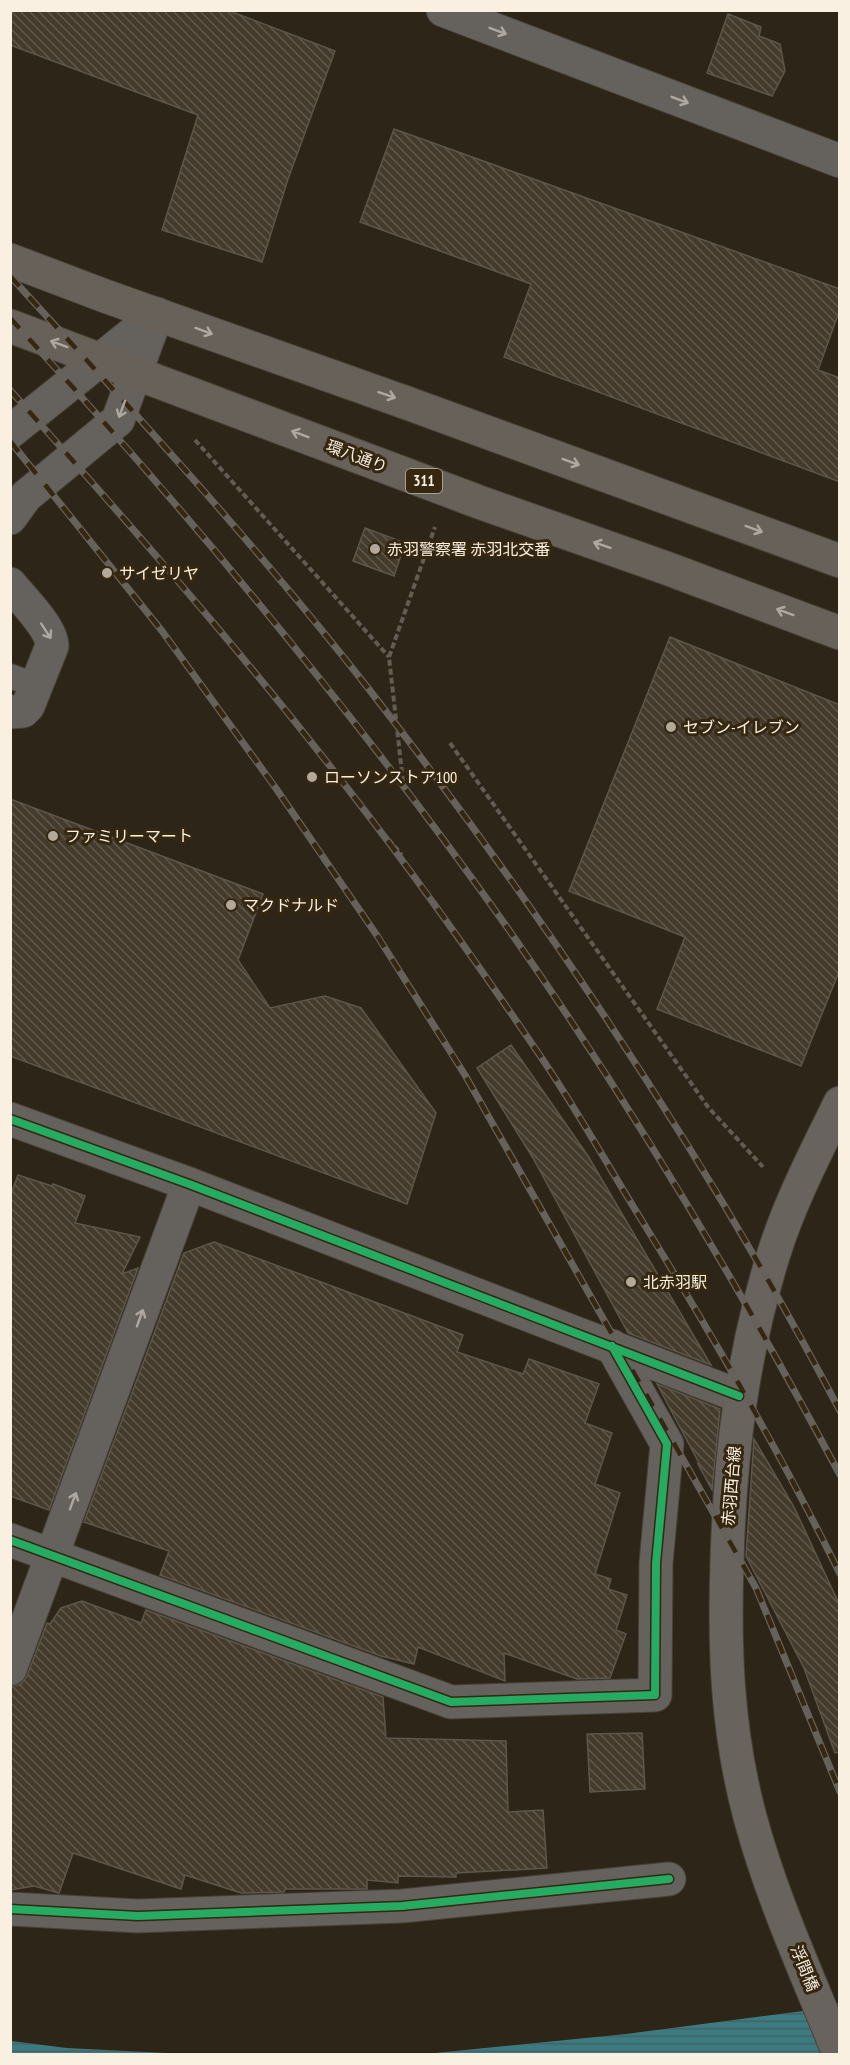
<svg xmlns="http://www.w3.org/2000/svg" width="850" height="2065" font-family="'PT Sans Narrow','Noto Sans JP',sans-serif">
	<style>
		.water { fill: url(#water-rules) }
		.building { fill: url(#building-back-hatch); stroke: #5d564b; stroke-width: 1.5 }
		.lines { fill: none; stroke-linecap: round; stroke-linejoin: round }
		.service-casing { stroke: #484136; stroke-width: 26 }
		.minor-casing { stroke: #484136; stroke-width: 35 }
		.tertiary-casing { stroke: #484136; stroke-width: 35 }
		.secondary-casing { stroke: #484136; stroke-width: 35 }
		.primary-casing { stroke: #484136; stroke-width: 35 }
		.path { stroke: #615c54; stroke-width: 4; stroke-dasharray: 6 3; stroke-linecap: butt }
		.service { stroke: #65615d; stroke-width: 24 }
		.minor { stroke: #65615d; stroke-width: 33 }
		.tertiary { stroke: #65615d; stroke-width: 33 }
		.secondary { stroke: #68635c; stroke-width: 33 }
		.primary { stroke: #676159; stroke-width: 33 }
		.rail-casing { stroke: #66615a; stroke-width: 7 }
		.rail { stroke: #352710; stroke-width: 4.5; stroke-dasharray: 14; stroke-linecap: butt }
		.cycleway-casing { stroke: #352710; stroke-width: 11 }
		.cycleway { stroke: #26ab63; stroke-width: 8 }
		.oneway { stroke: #afa8a0 }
		.oneway2 { stroke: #b0a89e }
		.poi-dot { fill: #b2a99b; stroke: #352710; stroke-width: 2 }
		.labels { text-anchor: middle; stroke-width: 6; stroke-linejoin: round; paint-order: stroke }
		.shield { fill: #352710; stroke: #beb4a3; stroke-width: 1.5 }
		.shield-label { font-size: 15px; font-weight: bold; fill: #f9f0e2 }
		.street-label { font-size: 16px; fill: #f9f0e2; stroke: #352710 }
		.poi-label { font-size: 16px; fill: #f9f0e2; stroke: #352710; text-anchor: start }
	</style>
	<defs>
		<pattern id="water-rules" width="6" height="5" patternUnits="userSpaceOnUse" patternTransform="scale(1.5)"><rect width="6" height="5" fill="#3d7b82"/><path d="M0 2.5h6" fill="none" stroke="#446263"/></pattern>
		<pattern id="building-back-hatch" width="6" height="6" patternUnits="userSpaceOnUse" patternTransform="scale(1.5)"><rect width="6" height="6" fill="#443b2c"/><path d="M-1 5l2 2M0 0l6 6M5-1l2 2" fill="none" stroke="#60584a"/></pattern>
	</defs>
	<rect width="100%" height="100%" fill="#2d2518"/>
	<path class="water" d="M839,2003v51h-458h44l201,-20 185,-24z
		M11,2041l56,7 119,6h-175z"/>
	<path class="building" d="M10,10h217l108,41 -47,128 -26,83 -100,-32 36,-115 -188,-70z
		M728,14l33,13 -2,9 21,8 5,27 -13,25 -65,-23z
		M394,129l446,160v20l-22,61 22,8v104l-336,-125 27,-73 -171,-62z
		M365,528l40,15 -11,33 -41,-15z
		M670,637l170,68v264l-39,97 -144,-57 28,-72 -116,-46z
		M10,799l253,95 -25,66 32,48 55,-12 36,12 75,105 -29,91 -397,-148z
		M511,1045l77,111 123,209 -83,-32 -95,-175 -56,-90z
		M18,1175l34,11 1,-2 32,12 -10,27 65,14 -18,37 16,-6 -89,242 -39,-14v-299z
		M214,1242l249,93 -6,17 66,22 6,-15 70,25 -14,39 27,10 -17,51 25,9 -25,81 16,5 -3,10 19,6 -11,35 10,4 -16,44 -33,1 -73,-26 1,28 -87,-34 -4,17 -33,-8 -221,-81 9,-24 -85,-29 100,-269z
		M657,1384l63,25 -8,81 -14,-26 2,1z
		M754,1439l40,68 46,99v146l-5,1 -31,-85 -58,-112z
		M82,1601l59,22 5,-13 237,87 3,41 120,3 2,71 35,-2 4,58 -91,5v4l-58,-1v7l-31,-3v9h-82l-1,3 -43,1 -56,-18 -4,14 -108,-36 -14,40 -25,-7 -24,4v-203l11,-3 6,-8 20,-53 3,1 11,-16z
		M642,1733l3,56 -55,3 -3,-58z"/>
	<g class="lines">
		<defs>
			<path id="service" d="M10,676l27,10"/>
			<path id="minor" d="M443,10l397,151
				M10,432l146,-117
				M10,518l16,-22 92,-76 39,-106
				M10,584c12,15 42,44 42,62l-24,60 -5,5 -13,1
				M10,1540l441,162 204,-7 1,-132 11,-119 -55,-98
				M10,1669l179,-485
				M10,1909l128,7 264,-10 267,-27"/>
			<path id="tertiary" d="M10,1119l179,65 550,212"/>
			<path id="secondary" d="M839,2054c-31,-78 -67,-155 -89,-237 -23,-86 -26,-167 -23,-256 3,-106 15,-206 47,-308 16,-51 42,-101 66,-150"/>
			<path id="primary" d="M10,260l95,36 302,107 433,158
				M10,326l469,176 187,66 174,65"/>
		</defs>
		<use href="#service" class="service-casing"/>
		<use href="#minor" class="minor-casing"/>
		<use href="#tertiary" class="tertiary-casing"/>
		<use href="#secondary" class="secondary-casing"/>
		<use href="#primary" class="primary-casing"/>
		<path class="path" d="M195,440l194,217
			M450,743l258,364 55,60
			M403,782l-14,-125 46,-130
			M365,812l37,43"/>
		<use href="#service" class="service"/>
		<use href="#minor" class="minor"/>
		<use href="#tertiary" class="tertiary"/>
		<use href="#secondary" class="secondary"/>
		<use href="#primary" class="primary"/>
		<defs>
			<path id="rail" d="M10,276c123,135 246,269 358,412 176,227 338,468 472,723
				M10,318c178,194 347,397 499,612 122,174 231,357 331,545
				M10,390c107,120 213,240 312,366 79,99 152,202 223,307 35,52 66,108 99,161 70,114 137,230 196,350
				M10,441l152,190 113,156 103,150 87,138 291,513 84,204"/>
		</defs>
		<use href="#rail" class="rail-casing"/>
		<use href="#rail" class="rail"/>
		<defs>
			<path id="cycleway" d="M10,1119l179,65 550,212
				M10,1540l441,162 204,-7 1,-132 11,-119 -55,-98
				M10,1909l128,7 264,-10 267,-27"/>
		</defs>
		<use href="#cycleway" class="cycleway-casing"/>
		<use href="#cycleway" class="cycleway"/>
	</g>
	<defs><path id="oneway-shaft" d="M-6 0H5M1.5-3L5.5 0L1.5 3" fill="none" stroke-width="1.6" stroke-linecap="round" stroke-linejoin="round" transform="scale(1.5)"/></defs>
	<g class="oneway">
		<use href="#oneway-shaft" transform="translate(498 31) rotate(21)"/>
		<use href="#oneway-shaft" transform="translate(680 100) rotate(21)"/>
		<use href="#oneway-shaft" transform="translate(122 409) rotate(110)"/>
		<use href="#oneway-shaft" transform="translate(46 631) rotate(57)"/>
		<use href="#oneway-shaft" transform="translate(140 1318) rotate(-70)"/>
		<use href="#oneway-shaft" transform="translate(73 1501) rotate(-70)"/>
	</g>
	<g class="oneway2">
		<use href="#oneway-shaft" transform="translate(204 331) rotate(20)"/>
		<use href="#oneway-shaft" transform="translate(59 344) rotate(-160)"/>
		<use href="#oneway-shaft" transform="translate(387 395) rotate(19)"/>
		<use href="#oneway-shaft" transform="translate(300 434) rotate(-159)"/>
		<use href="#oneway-shaft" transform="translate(571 462) rotate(20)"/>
		<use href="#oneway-shaft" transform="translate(754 529) rotate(20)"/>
		<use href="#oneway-shaft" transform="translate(602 545) rotate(-161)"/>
		<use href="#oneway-shaft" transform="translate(785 612) rotate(-160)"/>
	</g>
	<g class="poi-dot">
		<circle cx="375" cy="549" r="6"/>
		<circle cx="107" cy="573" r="6"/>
		<circle cx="671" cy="727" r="6"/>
		<circle cx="312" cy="777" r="6"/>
		<circle cx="53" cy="836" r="6"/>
		<circle cx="231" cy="905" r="6"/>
		<circle cx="631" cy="1282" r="6"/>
	</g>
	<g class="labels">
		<rect class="shield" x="406" y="469" width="36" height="24" rx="4.5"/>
		<g class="shield-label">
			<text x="424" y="486">311</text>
		</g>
		<g class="street-label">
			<text transform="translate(357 456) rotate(21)" y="6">環八通り</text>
			<text transform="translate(731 1486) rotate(-85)" y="6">赤羽西台線</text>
			<text transform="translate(805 1968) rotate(68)" y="6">浮間橋</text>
		</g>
		<g class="poi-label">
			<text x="387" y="555">赤羽警察署 赤羽北交番</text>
			<text x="119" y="579">サイゼリヤ</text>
			<text x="683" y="733">セブン-イレブン</text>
			<text x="324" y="783">ローソンストア100</text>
			<text x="65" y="842">ファミリーマート</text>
			<text x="243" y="911">マクドナルド</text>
			<text x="643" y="1288">北赤羽駅</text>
		</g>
	</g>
	<rect width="850" height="2065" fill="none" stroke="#f9f0e2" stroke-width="24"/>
</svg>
